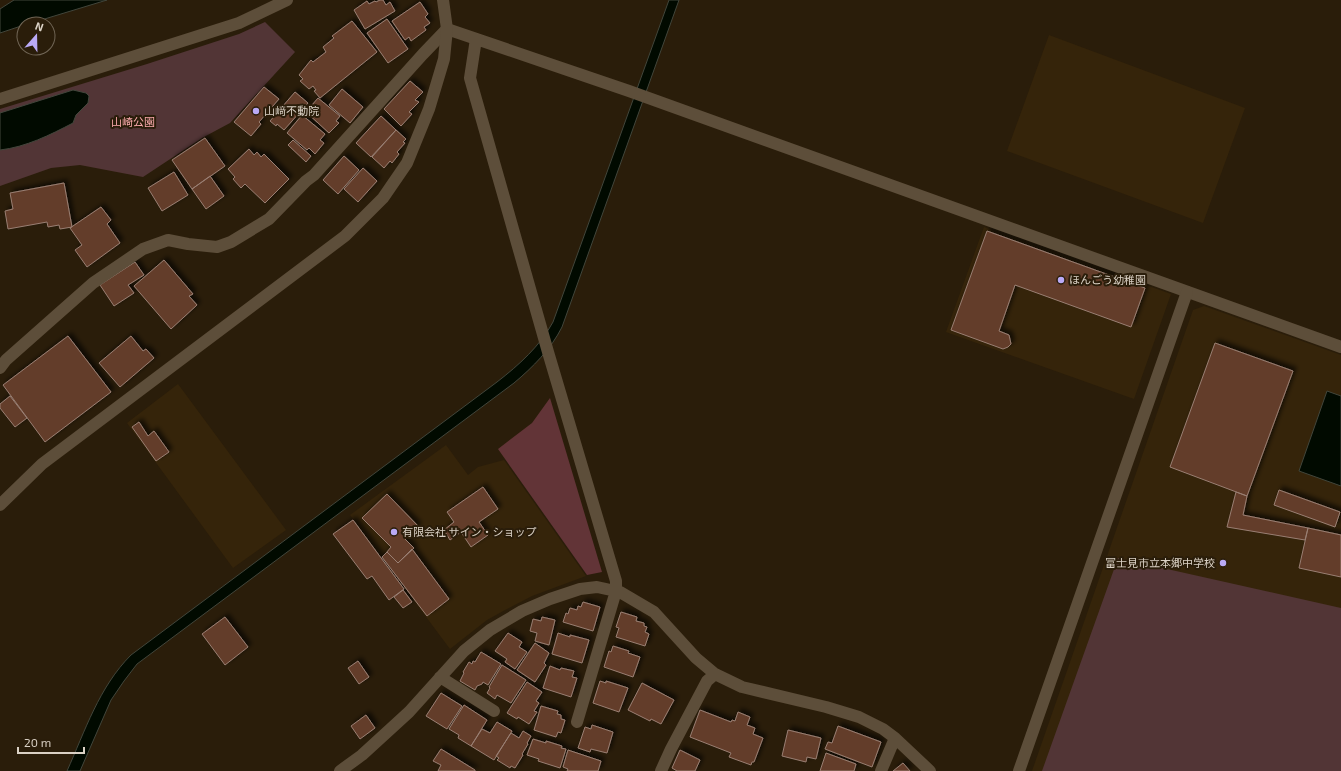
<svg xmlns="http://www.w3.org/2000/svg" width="1341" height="771" font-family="'Exo 2','Noto Sans JP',sans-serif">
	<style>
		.built { fill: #35240a }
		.green { fill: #523536 }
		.forest { fill: #623437 }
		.water { fill: #010a00; stroke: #42463b }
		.building { fill: #643c29; stroke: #997f73; filter: url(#shadow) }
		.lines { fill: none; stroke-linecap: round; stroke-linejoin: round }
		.minor { stroke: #5d4e3a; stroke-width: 12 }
		.tertiary { stroke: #5d4e3a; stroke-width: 12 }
		.poi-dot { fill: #baaaf6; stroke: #2a1d0a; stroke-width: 1.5 }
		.labels { text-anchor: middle; stroke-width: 4; stroke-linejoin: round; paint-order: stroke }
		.poi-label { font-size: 11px; fill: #dad1c5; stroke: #2a1d0a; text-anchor: start }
		.park-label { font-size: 11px; fill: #fbabad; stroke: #2a1d0a }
	</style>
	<defs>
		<filter id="shadow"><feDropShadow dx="3.5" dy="-3.5" stdDeviation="2" flood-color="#0009"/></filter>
	</defs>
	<rect width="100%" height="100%" fill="#2a1d0a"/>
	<path class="built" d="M1049,35l196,73 -42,115 -196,-72z
		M984,227l187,67 -37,105 -188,-67z
		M1204,306l137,49v416h-309l161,-461z
		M178,384l108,146 -53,38 -106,-145z
		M446,445l22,30 10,-8 26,-7 82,116 -54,20 -27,14 -18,10 -37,29 -100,-134z"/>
	<path class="green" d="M265,22l30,30 -65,71 -28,15 -59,39 -63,-12 -29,3 -51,18v-77l147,-45 92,-30z
		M1118,558l223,50v163h-299z"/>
	<path class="forest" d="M550,398l52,174 -15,3 -89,-126 34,-26z"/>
	<path class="water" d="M14,0h93l-79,24h-4v1l-24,8v-24z
		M669,0h10l-117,327c-11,22 -29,40 -48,56l-377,281 -13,17 -13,19 -31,71h-13c18,-40 32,-84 64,-116l366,-273c22,-17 43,-36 56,-60z
		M73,90l13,3 3,3 -1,7 -12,12 -3,8c-23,12 -47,24 -73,27v-37z
		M1327,391l14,5v90l-42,-15z"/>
	<path class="building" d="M380,0h3l3,5 4,-3 5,9 -30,18 -11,-19 13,-9 2,3 6,-3 1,1z
		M420,2l8,12 -3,3 5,6 -6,4 2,3 -15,11 -2,-4 -4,3 -13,-19z
		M387,19l21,30 -20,14 -21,-30z
		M352,21l25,31 -57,46 -6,-7 2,-1 -3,-4 -4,3 -9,-8 3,-2 -4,-4 12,-15 2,2 13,-10 -3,-5 11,-9 -2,-2z
		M410,81l13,11 -8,8 4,2 -10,10 3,2 -11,12 -17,-17z
		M264,87l15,12 -20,23 2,2 -10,12 -17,-14z
		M342,89l21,18 -13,16 -21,-18z
		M295,92l13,11 -24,27 -7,-6 -1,2 -6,-5z
		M318,98l22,18 -4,5 3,2 -10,10 -23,-21z
		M302,115l23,19 -5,6 4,3 -9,11 -6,-6 -2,2 -20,-17z
		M381,116l15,14 -25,27 -15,-14z
		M396,130l10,9 -3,3 2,1 -8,9 2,2 -7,9 -2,-2 -6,7 -12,-11z
		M205,138l20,28 -33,23 -20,-29z
		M293,140l18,16 -5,6 -18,-17z
		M249,149l5,6 3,-3 4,5 3,-3 25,25 -24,24 -20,-19 -4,4 -8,-9 2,-2 -7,-8z
		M344,156l15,14 -21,24 -15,-14z
		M363,168l14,13 -19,21 -14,-13z
		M174,172l14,23 -26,16 -14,-23z
		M210,176l14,20 -18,13 -14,-20z
		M64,183l8,44 -12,2 -1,-4 -11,2 -1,-5 -39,7 -3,-18 8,-2 -3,-16z
		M101,207l10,13 -4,4 13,19 -33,24 -12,-17 7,-5 -12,-17z
		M987,231l158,57 -14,39 -116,-42 -16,46 10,4 2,9 -3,3 -5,2 -52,-19z
		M164,260l29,34 -4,2 8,9 -26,24 -37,-43z
		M135,262l9,13 -16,10 6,8 -20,13 -14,-21z
		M68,336l43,56 -66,50 -42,-57z
		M131,336l12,15 3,-2 8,9 -34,29 -21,-24z
		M1215,343l78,28 -46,125 -77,-29z
		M10,396l17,22 -12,9 -15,-19v-4z
		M139,422l9,14 6,-5 15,21 -13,9 -24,-34z
		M483,487l15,22 -19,13 9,13 -17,12 -10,-15 -11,8 -6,-10 10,-8 -7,-10z
		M1279,490l61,22 -5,15 -61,-22z
		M1236,492l11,4 -4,19 65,13 -3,12 -78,-13z
		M387,494l31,32 -13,13 9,9 -16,15 -11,-11 4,-5 -29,-29z
		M353,520l51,69 -15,11 -17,-24 -5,3 -34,-45z
		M1308,528l33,7v42l-42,-9z
		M412,549l37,50 -22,17 -45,-59 5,-5 11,11z
		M403,590l9,12 -9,6 -9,-11z
		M583,602l17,5 -7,24 -30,-9 3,-9 2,1 2,-6 7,2 1,-4 3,1z
		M621,612l16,5 -1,4 8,2v3l3,1 -2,5 4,2 -4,12 -29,-9 3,-9 -3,-1z
		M225,617l23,30 -23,18 -23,-31z
		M542,617l13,3 -6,25 -14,-4 2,-8 -7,-2 3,-12 8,2z
		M508,633l14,9 -3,5 8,5 -12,17 -10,-7 2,-3 -12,-8z
		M558,633l12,4v-2l19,5 -7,23 -30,-9z
		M535,643l14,10 -5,10 2,2 -11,17 -18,-12z
		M613,646l16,5 -1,2 12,4 -7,20 -29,-10 5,-16 2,1z
		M481,652l20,12 -13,21 -5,-3 -1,2 -5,2 -2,4 -15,-9 4,-8 -1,-1 6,-10 3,2 1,-3 2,1z
		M358,661l11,16 -10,7 -11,-16z
		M502,665l24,15 -15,23 -14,-8 -2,4 -8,-6 3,-5 -1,-1z
		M550,666l10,4 1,-2 13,3 -2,6 5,1 -6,19 -28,-9z
		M600,681l6,2v-2l22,7 -9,24 -26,-9z
		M527,682l15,10 -6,9 3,2 -5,8 3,1 -8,12 -11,-7 -1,2 -10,-6z
		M642,683l32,17 -13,24 -10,-5 -1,2 -22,-11z
		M441,693l21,13 -15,23 -21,-13z
		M464,705l23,15 -16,26 -13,-8 1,-3 -10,-6z
		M541,706l17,5 -1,3 4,1v4l4,1 -4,13 -3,-1 -2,5 -22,-7z
		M700,710l31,12 1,-2 3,1 3,-9 12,5 -3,8 8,3 -2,6 10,4 -9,24h-2l-1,3 -22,-8 2,-4 -41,-16z
		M366,715l9,13 -15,11 -9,-13z
		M497,722l15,9 -18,29 -23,-14 11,-17 8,4z
		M592,725l21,7 -6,21 -16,-4 -1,3 -12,-4 7,-21 6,2z
		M838,726l43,16 -9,25 -47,-18 3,-7 4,1z
		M788,730l33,8 -5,21 -9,-2 -1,5 -24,-6z
		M523,731l8,5 -4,7 1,1 -6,10 1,1 -8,13 -4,-2 -1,2 -13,-8 2,-2 -3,-2 15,-23 8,5z
		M533,739l13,4v-2l16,5 -1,2 5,1 -6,19 -22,-7 1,-2 -12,-4z
		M441,749l34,21v1h-37l3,-6 -8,-4z
		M568,750l33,11 -3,10h-31l1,-2 -5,-2z
		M680,750l20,10 -5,11h-18l-5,-3z
		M826,753l30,11 -2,7h-34z
		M903,763l7,8h-17z"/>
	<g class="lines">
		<path class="minor" d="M476,39l-6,39 78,274 68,229v10l-39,131
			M0,99l239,-76 48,-23
			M0,368l6,-8 87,-77 50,-34 25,-9 20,4 29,3 14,-5 38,-23 37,-38 8,-6 109,-121 24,-25 182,62 712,256
			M440,677l54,34
			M340,771l22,-16 47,-43 55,-61 26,-21 32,-19 28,-12 30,-10 17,-2 23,5 34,20 42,46 19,16 27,13 84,20 33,10 24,12 12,9 35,33
			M661,771l10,-22 36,-68 8,-7
			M881,771l14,-33"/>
		<path class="tertiary" d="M0,505l42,-41 303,-228 38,-38 24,-35 22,-54 15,-50 3,-30 -4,-29
			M1019,771l168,-479"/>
	</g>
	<g class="poi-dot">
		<circle cx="256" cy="111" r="4"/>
		<circle cx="1061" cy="280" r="4"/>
		<circle cx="394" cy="532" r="4"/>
		<circle cx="1223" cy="563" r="4"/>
	</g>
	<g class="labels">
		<g class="poi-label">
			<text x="264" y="115">山﨑不動院</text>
			<text x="1069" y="284">ほんごう幼稚園</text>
			<text x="402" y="536">有限会社 サイン・ショップ</text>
			<text x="1215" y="567" text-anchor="end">富士見市立本郷中学校</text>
		</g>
		<g class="park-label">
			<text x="133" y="126">山崎公園</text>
		</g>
	</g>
	<g transform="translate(36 36) rotate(20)"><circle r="19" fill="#2a1d0a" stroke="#706555"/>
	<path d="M0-3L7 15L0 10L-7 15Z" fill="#baaaf6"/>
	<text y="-6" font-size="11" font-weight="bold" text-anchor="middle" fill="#dad1c5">N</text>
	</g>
	<path d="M18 747v6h66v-6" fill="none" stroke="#dad1c5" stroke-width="2"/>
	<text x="24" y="747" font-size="12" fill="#dad1c5" stroke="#2a1d0a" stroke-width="3" paint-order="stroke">20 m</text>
</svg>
